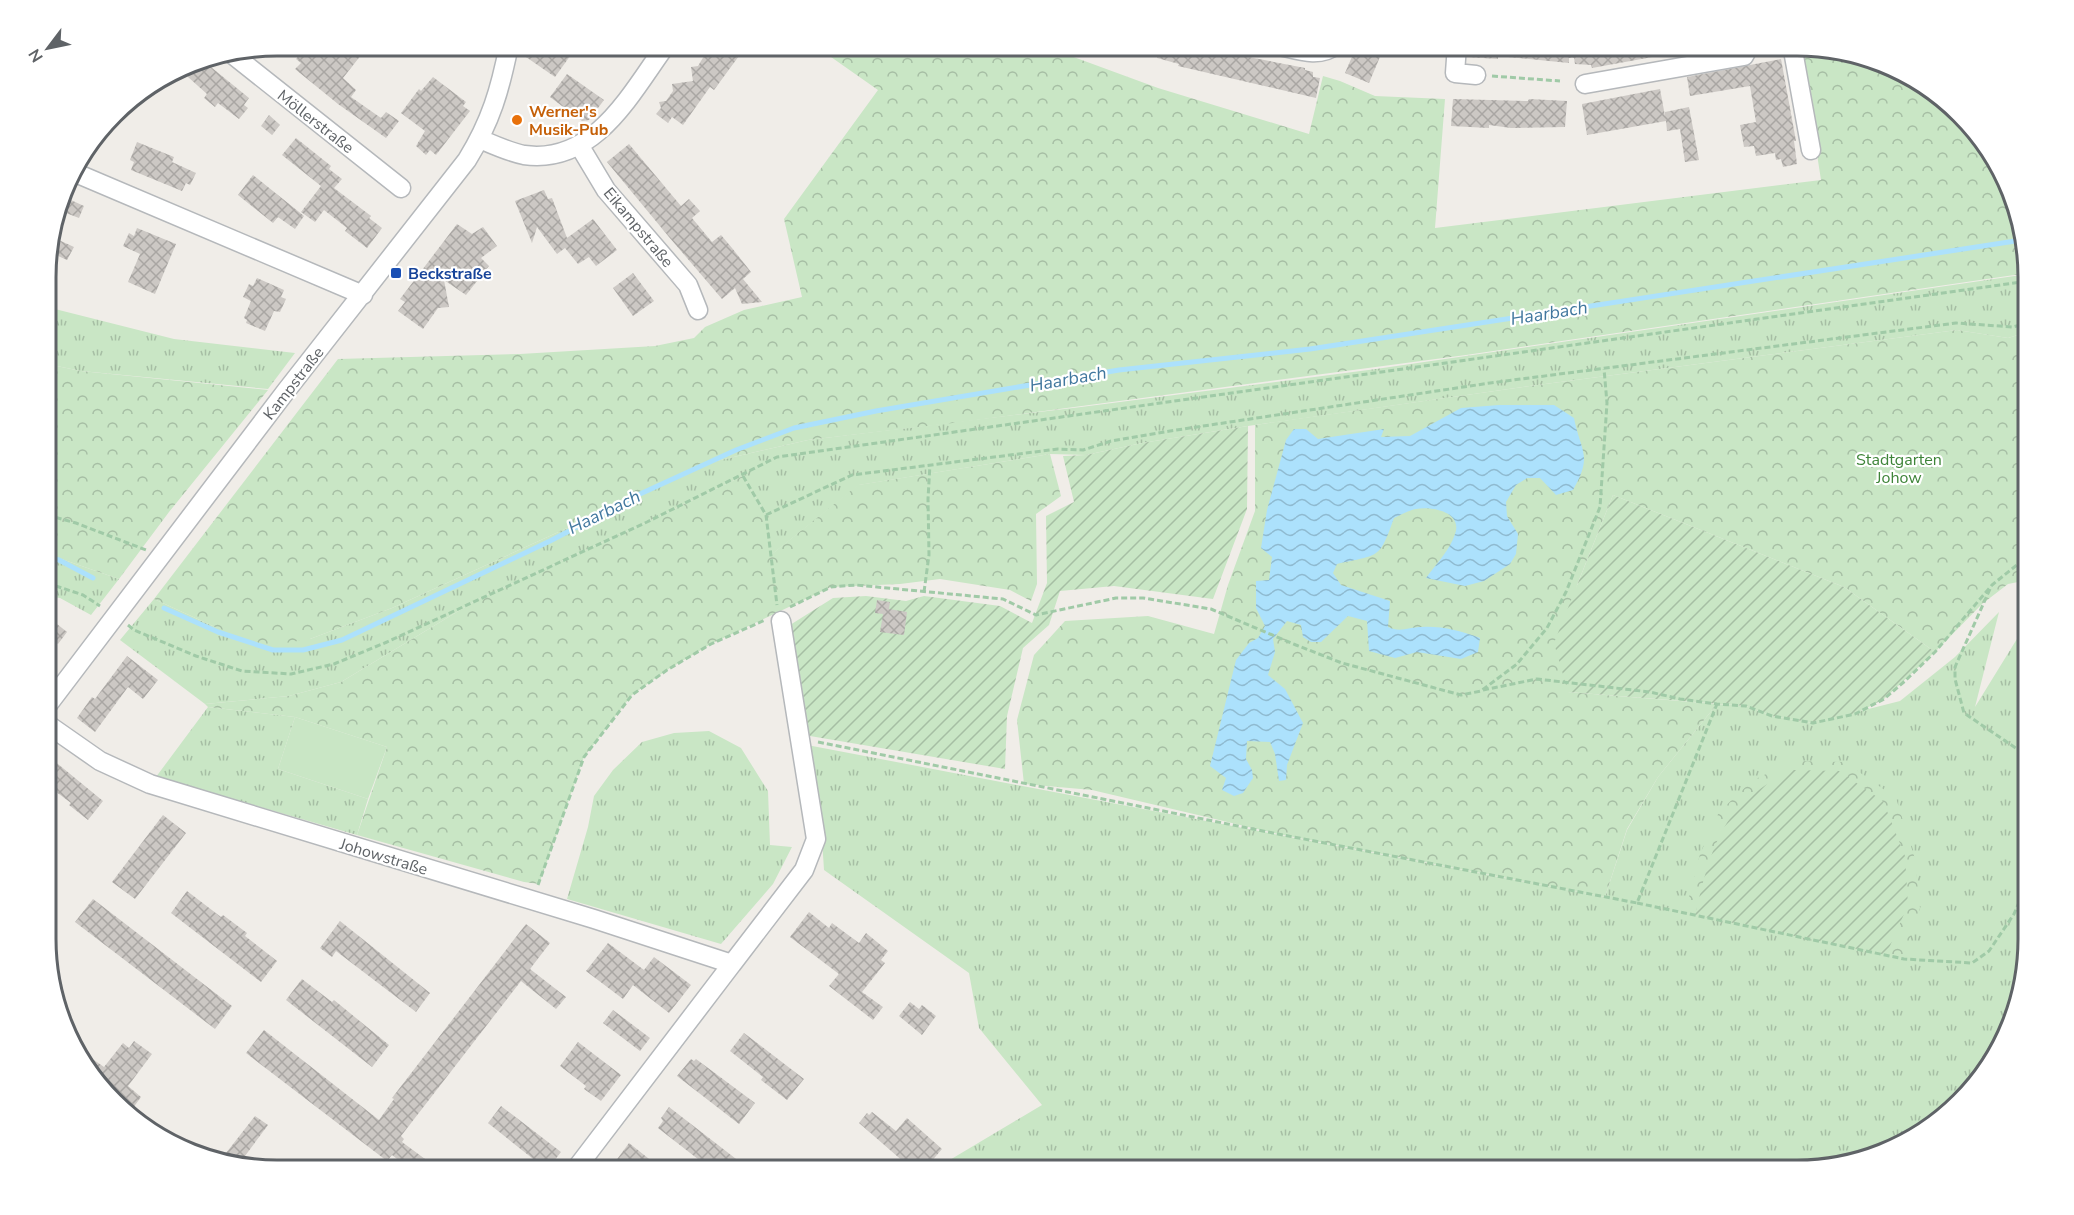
<svg xmlns="http://www.w3.org/2000/svg" width="2074" height="1215" font-family="'Nunito Sans',sans-serif">
	<style>
		.grass { fill: url(#grass-tufts) }
		.forest { fill: url(#forest-crowns) }
		.garden { fill: url(#garden-furrows) }
		.pitch { fill: #c9e6c5 }
		.water { fill: url(#water-waves) }
		.lines { fill: none; stroke-linecap: round; stroke-linejoin: round }
		.stream { stroke: #ace1fc; stroke-width: 5 }
		.building { fill: url(#building-cross-hatch) }
		.minor-casing { stroke: #b5b8bb; stroke-width: 21 }
		.path { stroke: #a0caa7; stroke-width: 3; stroke-dasharray: 6 3; stroke-linecap: butt }
		.minor { stroke: #fff; stroke-width: 18 }
		.food-dot { fill: #e8710a; stroke: #fff; stroke-width: 2 }
		.transit-dot { fill: #1a4fb4; stroke: #fff; stroke-width: 2 }
		.labels { text-anchor: middle; stroke-width: 4.5; stroke-linejoin: round; paint-order: stroke }
		.food-label { font-size: 16px; font-weight: bold; fill: #c56008; stroke: #fff; text-anchor: start }
		.street-label { font-size: 16px; fill: #5f6367; stroke: #fff }
		.transit-label { font-size: 16px; font-weight: bold; fill: #164399; stroke: #fff; text-anchor: start }
		.park-label { font-size: 16px; fill: #3d8438; stroke: #fff }
		.water-label { font-size: 18px; font-style: italic; fill: #41779e; stroke: #fff }
		.rim { fill: none; stroke: #5f6367; stroke-width: 3 }
	</style>
	<defs>
		<pattern id="grass-tufts" width="24" height="20" patternUnits="userSpaceOnUse" patternTransform="scale(1.5)"><rect width="24" height="20" fill="#c9e6c5"/><path d="M3 7l-1-3M5 7V3M7 7l1-3M15 17l-1-3M17 17v-4M19 17l1-3" fill="none" stroke="#a6bea4"/></pattern>
		<pattern id="forest-crowns" width="20" height="18" patternUnits="userSpaceOnUse" patternTransform="scale(1.5)"><rect width="20" height="18" fill="#c9e6c5"/><path d="M2 6a3 3 0 1 1 6 0M12 15a3 3 0 1 1 6 0" fill="none" stroke="#a6bea4"/></pattern>
		<pattern id="garden-furrows" width="10" height="10" patternUnits="userSpaceOnUse" patternTransform="scale(1.5)"><rect width="10" height="10" fill="#c9e6c5"/><path d="M-1 1l2-2M0 10L10 0M9 11l2-2" fill="none" stroke="#a6bea4"/></pattern>
		<pattern id="water-waves" width="16" height="10" patternUnits="userSpaceOnUse" patternTransform="scale(1.5)"><rect width="16" height="10" fill="#ace1fc"/><path d="M0 5q4-4 8 0t8 0" fill="none" stroke="#8fbad0"/></pattern>
		<pattern id="building-cross-hatch" width="8" height="8" patternUnits="userSpaceOnUse" patternTransform="scale(1.5)"><rect width="8" height="8" fill="#ccc8c4"/><path d="M0 0l8 8M0 8l8-8" fill="none" stroke="#a9a6a3"/></pattern>
	</defs>
	<rect width="100%" height="100%" fill="#f0ede8"/>
	<path class="grass" d="M2028,274v58l-20,6 -51,-8 -434,57 -275,39 -106,17 -56,12 -36,-1 -191,31 -88,70 -5,-40 -23,-39 -96,46 -167,76 -139,84 -52,14 -84,8 -85,-64 34,-41 61,28 95,12 82,-31 320,-146 96,-22 273,-33 295,-38z
		M47,307l127,32 121,14 -27,36 -187,-18 -34,-7z
		M47,554l72,25 -28,36 -31,-17 -13,-2z
		M1999,612l-24,95 53,-86 1,332 -31,102 -37,47 -47,37 -102,31h-875l6,-6 99,-59 -63,-77 -10,-55 -145,-103 -2,-31 -15,-94 798,152 22,-67 31,-53 59,-73 29,2 26,10 41,7 87,-22 55,-44z
		M208,707l87,10 -17,52 90,30 -11,36 -201,-58z
		M709,731l32,17 27,43 2,54 22,2 -19,37 -52,60 -154,-45 21,-72 6,-31 19,-26 29,-28 32,-9z"/>
	<path class="forest" d="M804,45h237l117,43 151,46 14,-58 17,5 35,15 70,3 -10,129 386,-48 -21,-135 58,8 56,23 47,37 37,47 30,101v12l-562,82 -505,67 -153,18 -96,22 -320,146 -82,31 -43,7 -52,-19 -61,-28 184,-240 182,-5 135,-8 39,-8 11,-11 39,-17 58,-13 -18,-78 94,-129 -47,-33z
		M1957,330l51,8 20,-6v248l-20,4 -26,20 -47,48 -91,-65 -231,-92 -36,90 -9,107 149,12 -59,73 -31,52 -22,68 -327,-63 -186,-44 -68,-6 -7,-64 17,-65 31,-34 83,-5 66,18 14,-49 27,-74v-86l268,-38z
		M47,364l34,7 187,19 -99,122 -50,67 -72,-25z
		M1050,454l11,42 -25,18 1,70 -6,17 -21,-11 -70,-11 -40,5 -69,3 -120,57 -44,26 -35,25 -48,62 -45,127 -15,-2 -167,-47 30,-88 -92,-30 -87,-10 -3,-3 84,-8 52,-14 139,-84 167,-76 96,-46 23,39 6,39 86,-69z
		M1792,761l53,1 51,36 19,61 5,49 -16,51 -18,-4 22,-50 -198,-49 -15,59 -10,-2 15,-59 19,-42 33,-31z"/>
	<path class="garden" d="M1248,426l-1,83 -34,90 -99,-13 -54,5 -11,34 -26,23 -16,68 -2,53 -201,-34 -14,-110 43,-27 33,-2 40,5 18,-5 76,10 32,17 15,-40 -1,-67 28,-14 -11,-46 23,-1 56,-12z
		M1613,495l231,92 91,65 -51,47 -29,15 -42,9 -41,-7 -26,-10 -178,-14 -14,-49z
		M1793,770l46,1 44,30 22,55 3,49 -22,50 -191,-40c12,-48 21,-97 65,-126 10,-7 22,-13 33,-19z"/>
	<path class="pitch" d="M295,717l92,30 -19,52 -90,-30z
		M1037,1152l11,18h-40z"/>
	<path class="water" d="M1499,405h55l20,13c7,35 19,37 -1,72l-17,5 -16,-17h-13l-11,7 -10,17 1,14 11,18 -2,20 -6,10 -26,17 -19,5 -39,-8c10,-14 24,-28 29,-44 8,-22 -23,-28 -39,-25 -7,1 -15,6 -22,9 -15,42 -14,36 -57,46l-4,9 8,12 49,16 -2,26c12,6 21,0 34,0 20,-1 39,4 58,11l-2,14 -17,7 -44,-7 -22,6 -26,-7 -2,-30 -19,-5 -27,26h-10l-8,-5 -2,-12 -14,-4 -14,18 2,13 -7,23 17,14 18,34 -16,42 -1,15 -7,1 -4,-27 -5,-12 -23,-1 -1,18 6,11 1,8 -10,15 -9,3 -12,-6 4,-12 -16,-12 26,-106 13,-17 9,-5 7,-12 -9,-18v-27l13,-1 3,-23 -11,-9 6,-38 19,-70 8,-11h12l12,10 66,-10 -3,8 29,-1 51,-28z"/>
	<g class="lines">
		<path class="stream" d="M47,557l12,3 34,18
			M164,608l54,24 55,18h30l39,-10 208,-99 90,-47 96,-44 58,-22 82,-17 243,-41 191,-21 712,-109"/>
	</g>
	<path class="building" d="M308,45h61l-26,33 13,12 -5,7 30,21 5,-6 13,9 -13,17 -48,-34 -43,-35 6,-6 -5,-4z
		M535,45h43l-23,32 -29,-20z
		M734,45h13l-33,45 -4,-3 -27,38 -11,-8 -4,6 -12,-9 5,-6 -2,-6 7,-1 7,-10 -1,-7 21,-3 -2,-14 7,-1 6,-10 -1,-7z
		M1133,45h67l12,3v2l93,18v2l8,2v5l7,1 -4,20 -138,-32 1,-2 -22,-6v-2l-25,-5z
		M1357,45h28l-16,38 -24,-10z
		M1468,45h211l1,7 -88,16 -1,-3 -16,-1 -1,-6h-5v5l-71,-7v3l-31,-2z
		M1781,59l15,82h-2l3,23 -14,3 -2,-8 -5,1 -1,-7 -19,3 -2,-10 -10,1 -4,-22 16,-3 -6,-36 -60,10 -3,-19z
		M206,63l43,35 -5,7 4,3 -9,11 -21,-16 -3,4 -11,-9 3,-4 -19,-17 8,-10 4,3z
		M567,74l37,26 -15,20 -7,1 -32,-24z
		M433,77l33,25 -3,4 7,5 -34,44 -6,-5 -4,5 -10,-9 9,-15 -24,-18 18,-24 2,2z
		M1660,89l5,27v-4l24,-5 10,53 -14,2 -5,-33 -13,2 -1,-10 -79,14 -5,-31z
		M1453,99l75,2 1,-2 38,2 -2,26 -54,1 -22,-3v3l-38,-2z
		M269,115l11,10 -8,10 -11,-9z
		M296,138l35,28 -2,3 13,10 -8,9 37,28 -2,2 13,10 -15,20 -22,-17 2,-3 -23,-18 -9,12 -14,-10 20,-26 -39,-31z
		M137,142l37,15 -2,5 24,11 -6,12 -4,-2 -4,8 -51,-21 3,-8 -4,-2z
		M629,144l52,62 8,-7 11,12 -8,7 20,24 9,-7 11,13 19,24 -8,7 19,23 -20,2 -7,-16 -13,11 -53,-62 -62,-75z
		M253,175l51,41 -9,13 -17,-12 -5,6 -35,-28z
		M544,190l4,9 4,-1 15,40 26,-19 24,31 -21,16 -7,-9 -11,7 -13,-16 -8,6 -20,-27 -5,16 -17,-42z
		M62,196l22,10 -5,12 -21,-8z
		M457,224l15,10 11,-7 14,19 -16,12 8,8 -23,29 -22,-15 5,27 -11,1 -15,21 -25,-18 7,-9 -5,-3z
		M137,228l39,16 -21,50 -27,-12 12,-28 -17,-8 6,-13 5,3z
		M50,236l24,11 -7,13 -20,-9z
		M633,273l21,28 -21,15 -20,-28z
		M257,278l27,12 -3,7 5,2 -6,13 -6,-1 -9,20 -19,-8 1,-3 -3,-2 7,-17 -8,-4 6,-13 4,2z
		M877,600l13,2 -1,7 18,3 -3,23 -24,-3 3,-18 -8,-1z
		M47,616l20,16 -9,12 -11,-8z
		M127,656l31,24 -15,19 -15,-12 -33,45 -18,-14 15,-21 3,2z
		M47,755l56,46 -15,19 -19,-15 2,-2 -24,-18z
		M163,815l23,18 -51,66 -23,-17z
		M187,891l34,26 2,-2 24,18 -2,3 32,25 -16,21 -90,-69z
		M93,899l139,107 -17,23 -140,-107z
		M809,912l20,16 3,-5 27,20 7,-10 22,18 -7,9 4,3 -23,29 21,15 -10,13 -44,-34 10,-12 -49,-37z
		M340,921l90,72 -14,19 -80,-61 -4,6 -12,-9z
		M526,924l24,19 -20,26 36,28 -10,12 -35,-28 -120,155 3,3 -2,3 38,28h-29l-19,-15 -5,6 -141,-108 18,-23 115,90 15,-21 -2,-1z
		M608,943l36,27 10,-13 37,28 -22,28 -36,-28 -10,14 -37,-28z
		M302,979l30,23 2,-2 55,45 -17,22 -86,-67z
		M910,1002l9,7 3,-4 14,11 -14,19 -23,-19z
		M613,1010l37,28 -10,13 -37,-28z
		M744,1033l60,46 -17,21 -26,-20 2,-3 -33,-26z
		M134,1041l18,13 -24,32 13,11 -8,11 -4,-3 -2,2 -40,-37 7,-10 10,7 19,-24 6,5z
		M578,1042l43,33 -20,26 -17,-12 2,-3 -26,-20z
		M691,1059l3,2 2,-2 59,44 -16,21 -62,-48z
		M501,1106l60,46 -14,18 -59,-47z
		M669,1107l71,55 -6,8h-22l-54,-42 5,-7 -2,-3z
		M872,1112l24,19 11,-13 35,31 -18,21h-11l-54,-47 8,-10 2,2z
		M255,1116l13,9 -23,31 17,12 -43,-6z
		M629,1143l34,27h-38l-10,-8z"/>
	<g class="lines">
		<defs>
			<path id="minor" d="M1275,45c20,4 44,14 61,0
				M1457,45l-2,28 21,2
				M1792,45l19,105
				M232,54l169,134
				M1585,84l159,-28 6,-11
				M480,139c14,6 29,13 44,16 71,10 107,-62 142,-110
				M579,145l27,45 82,95 10,25
				M71,171l292,124
				M47,706l239,-315 181,-231c24,-39 33,-70 42,-115
				M47,724l53,37 50,23 444,135 138,45 -157,206
				M732,964l72,-94 12,-31 -35,-218"/>
		</defs>
		<use href="#minor" class="minor-casing"/>
		<path class="path" d="M1492,76l68,5
			M743,476l23,39 11,90
			M47,515l29,8 70,27
			M766,515l86,-40 206,-26 25,1 28,-9 59,-10 320,-48 466,-60 57,4 15,-4
			M47,583l36,12 17,11
			M1990,589l-35,78v12l9,34 65,44
			M924,592l5,-37 -1,-56 2,-35
			M790,607l41,-20 25,-2 147,14 33,16 80,-17h27l68,11 85,36 46,18 119,32 20,-4 36,-27 30,-36 19,-36 34,-85 7,-104 -3,-34
			M128,625l6,5 62,26 46,15 49,3 43,-10 53,-22 260,-120 130,-65 1251,-176
			M1483,690l54,-11 113,13 30,7 37,5 29,2 26,10 41,7 42,-9 29,-15 21,-18 30,-29 57,-67 36,-29
			M818,742l460,92 359,69 80,-199
			M538,885l46,-128 48,-62 35,-25 44,-26 54,-24
			M1637,903l267,56 68,4 17,-12 25,-37 15,-35"/>
		<use href="#minor" class="minor"/>
	</g>
	<circle class="food-dot" cx="517" cy="120" r="6"/>
	<rect class="transit-dot" x="390" y="267" width="12" height="12" rx="3"/>
	<g class="labels">
		<g class="food-label">
			<text x="529" y="117">Werner's<tspan x="529" dy="18">Musik-Pub</tspan></text>
		</g>
		<g class="street-label">
			<text transform="translate(316 121) rotate(38)" y="6">Möllerstraße</text>
			<text transform="translate(639 227) rotate(50)" y="6">Eikampstraße</text>
			<text transform="translate(293 383) rotate(-52)" y="6">Kampstraße</text>
			<text transform="translate(384 856) rotate(17)" y="6">Johowstraße</text>
		</g>
		<g class="transit-label">
			<text x="408" y="279">Beckstraße</text>
		</g>
		<g class="park-label">
			<text x="1899" y="465">Stadtgarten<tspan x="1899" dy="18">Johow</tspan></text>
		</g>
		<g class="water-label">
			<text transform="translate(1549 313) rotate(-9)" y="6">Haarbach</text>
			<text transform="translate(1068 379) rotate(-10)" y="6">Haarbach</text>
			<text transform="translate(604 512) rotate(-26)" y="6">Haarbach</text>
		</g>
	</g>
	<path d="M0 0H2074V1215H0ZM277 56H1797A221 221 0 0 1 2018 277V939A221 221 0 0 1 1797 1160H277A221 221 0 0 1 56 939V277A221 221 0 0 1 277 56Z" fill="#fff" fill-rule="evenodd"/>
	<path class="rim" d="M277 56H1797A221 221 0 0 1 2018 277V939A221 221 0 0 1 1797 1160H277A221 221 0 0 1 56 939V277A221 221 0 0 1 277 56Z"/>
	<g transform="translate(48 48) rotate(238)" stroke="#ffffff" stroke-width="4.5" paint-order="stroke">
	<path d="M0-4.5L10 22L0 15L-10 22Z" fill="#5f6367"/>
	<text y="-9" font-size="16" font-weight="bold" text-anchor="middle" fill="#5f6367">N</text>
	</g>
</svg>
